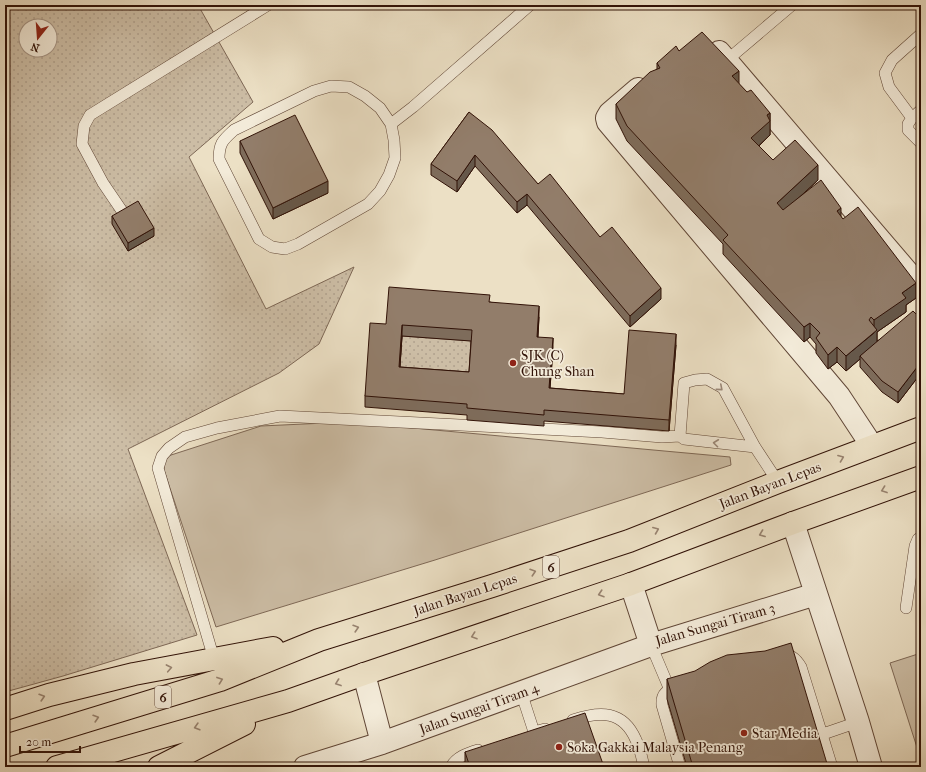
<svg xmlns="http://www.w3.org/2000/svg" width="926" height="772" font-family="'IM FELL French Canon',serif">
	<style>
		.grass { fill: url(#grass-dots); stroke: #7e6856; fill-rule: evenodd }
		.pitch { fill: #ccbda5; stroke: #7e6856 }
		.lines { fill: none; stroke-linecap: round; stroke-linejoin: round }
		.lane-casing { stroke: #604636; stroke-width: 12 }
		.street-casing { stroke: #604636; stroke-width: 24 }
		.highway-casing { stroke: #311207; stroke-width: 24 }
		.lane { stroke: #f3ebd9; stroke-width: 11 }
		.street { stroke: #f3ebd9; stroke-width: 22 }
		.highway { stroke: #ece0c5; stroke-width: 22 }
		.wall { fill: #7e6c5b; stroke: #311207; fill-rule: evenodd }
		.shaded-wall { fill: #66584a; stroke: #311207 }
		.building { fill: #927d6a; stroke: #311207; fill-rule: evenodd }
		.oneway { stroke: #9c897a }
		.oneway2 { stroke: #988370 }
		.poi-dot { fill: #8f2418; stroke: #f3ebd9; stroke-width: 1.5 }
		.labels { text-anchor: middle; stroke-width: 3.5; stroke-linejoin: round; paint-order: stroke }
		.shield { fill: #f3ebd9; stroke: #6b5346; stroke-width: 1 }
		.shield-label { font-size: 13px; font-weight: bold; fill: #311207 }
		.poi-label { font-size: 14px; fill: #311207; stroke: #f3ebd9; text-anchor: start }
		.street-label { font-size: 14px; fill: #311207; stroke: #f3ebd9 }
	</style>
	<defs>
		<pattern id="grass-dots" width="8" height="8" patternUnits="userSpaceOnUse"><rect width="8" height="8" fill="#ccbda5"/><path d="M2 2h.1M6 6h.1" fill="none" stroke="#b0a18d" stroke-width="1.8" stroke-linecap="round"/></pattern>
	</defs>
	<rect width="100%" height="100%" fill="#ece0c5"/>
	<filter id="stains"><feTurbulence type="fractalNoise" baseFrequency=".005" numOctaves="4"/><feColorMatrix values="0 0 0 0 .2 0 0 0 0 .09 0 0 0 0 .02 0 0 0 .5 -.17"/></filter>
	<radialGradient id="worn" r=".72"><stop offset=".6" stop-color="#630" stop-opacity="0"/><stop offset="1" stop-color="#630" stop-opacity=".3"/></radialGradient>
	<path class="grass" d="M5,5h193l55,97 -64,55 77,152 88,-42 -35,77 -40,29 -151,76 69,186 -134,41 -58,16zM26,26h24v24h-24z
		M402,336l70,5 -3,43 -70,-5z"/>
	<path class="pitch" d="M347,422l383,35 1,8 -296,95 -219,67 -52,-157v-7l4,-7 93,-30z
		M921,653v107l-31,-97z"/>
	<g class="lines">
		<defs>
			<path id="lane" d="M921,34l-29,26 -7,13 4,14 23,31 9,-8
				M726,61l66,-56
				M331,86l18,1 16,9 15,12 11,16 3,16 1,18 -6,17 -9,16 -12,13 -70,40 -13,5 -13,-2 -13,-8 -40,-80c0,-16 4,-19 15,-29l80,-39z
				M912,118l-4,6v6l13,13
				M391,124l22,-17 117,-102
				M122,211l-19,-28 -21,-39 2,-18 6,-11 178,-110
				M755,447l-71,-8 -4,-3 4,-53 11,-3 12,-1 16,9 32,59 23,35
				M906,608l9,-62 3,-7 3,-2
				M651,645l19,45
				M782,654c10,0 15,6 19,13l31,100
				M214,659l-56,-191 4,-12 7,-8 16,-11 32,-9 63,-12 322,16 60,5 18,-1
				M521,692l13,40 11,-3
				M573,720c27,-9 50,-10 63,20 4,8 6,18 8,27
				M823,734l35,-12
				M451,767c5,-10 17,-14 27,-17
				M680,767l-18,-62c-1,-14 7,-15 18,-19"/>
			<path id="street" d="M719,52l202,236
				M638,89l-28,24 -3,5 1,4 231,274 33,50
				M793,523l65,199 13,45
				M631,584l20,61
				M364,674l18,69
				M305,767l77,-24 269,-98 165,-51"/>
			<path id="highway" d="M5,709l44,-14 85,-21 139,-26
				M5,746l215,-66 99,-40 173,-54 137,-45 149,-59 143,-54
				M57,767l231,-66 76,-27 267,-90 162,-61 128,-46
				M159,767l85,-43"/>
		</defs>
		<use href="#lane" class="lane-casing"/>
		<use href="#street" class="street-casing"/>
		<use href="#highway" class="highway-casing"/>
		<use href="#lane" class="lane"/>
		<use href="#street" class="street"/>
		<use href="#highway" class="highway"/>
	</g>
	<path class="wall" d="M679,51l60,33 8,8 23,21v22l-11,11 14,14 45,20 -19,18 42,19 75,81 -10,7v7l-29,20v9l44,-22v54l-23,30 -16,-11 -22,-25v-8l-14,12 -9,-9 -9,7 -12,-16v-9l-6,-7 -6,5 -81,-88v-10l-96,-103 -11,-22v-15l41,-35v-6z
		M469,112l69,72 62,53 61,62 -31,28 -103,-122 -10,8 -42,-47 -18,26 -26,-17v-11z
		M240,141l88,52 -55,26 -33,-66z
		M112,216l42,20 -26,15 -16,-27z
		M490,302l49,15 -1,20 15,13 -3,38 74,6 52,-49 -7,86 -125,-10v5l-77,-6v-5l-102,-8v-11l21,-72zM402,336l69,5 -2,31 -69,-5z
		M667,679l161,88h-141l-20,-68z
		M465,752l139,15h-139z"/>
	<path class="shaded-wall" d="M739,71v14l-7,-9z
		M770,113v22l-19,18v-15l16,-23z
		M475,155v11l-18,26v-11z
		M818,165v15l-41,38v-15z
		M328,181v12l-55,26v-11z
		M527,194v11l-10,8v-11z
		M841,208v15l-4,-12z
		M154,228v8l-26,15v-8z
		M916,283v15l-10,7v7l-29,20v13l-17,11v3l-14,12v-15l28,-23v-13l28,-27z
		M661,288v11l-31,28v-11z
		M539,306v11l-2,31v-11z
		M810,323v14l-6,5v-15z
		M402,325v11l-3,43v-12z
		M676,334v11l-7,86v-11z
		M553,338v12l-4,49v-11z
		M837,347v15l-9,7v-14z
		M921,362v11l-23,30v-11z"/>
	<path class="building" d="M702,32l37,39 -7,5 15,16 4,-2 19,23 -3,2 3,6 -19,17 22,22 22,-20 23,25 -41,38 6,7 38,-30 20,28 -4,3 6,8 15,-12 58,76 -14,10 4,5 -32,22 -3,-3 -2,3 8,10 -31,26 -9,-9 -9,8 -12,-17 4,-5 -10,-10 -6,4 -81,-87 5,-5 -101,-109 -11,-22 34,-32 10,-4 -3,-5 19,-17 3,5z
		M469,112l23,18 46,54 12,-10 50,63 12,-10 49,61 -31,28 -103,-122 -10,8 -42,-47 -18,26 -26,-17z
		M295,115l33,66 -55,27 -33,-67z
		M138,201l16,27 -26,15 -16,-27z
		M389,287l101,8 -1,7 50,4 -2,31 16,1 -4,50 75,6 5,-64 47,4 -7,86 -125,-10v5l-77,-7v-4l-102,-8 5,-73 16,1zM402,325l70,5 -3,42 -70,-5z
		M913,311l8,8v43l-23,30 -16,-11 -22,-25z
		M791,643l37,124h-135l-26,-88 28,-8 15,-9 17,-7 38,-4z
		M585,713l19,54h-134l-5,-15z"/>
	<defs><path id="oneway-chevron" d="M-2-3.5L2.5 0L-2 3.5" fill="none" stroke-width="1.6" stroke-linecap="round" stroke-linejoin="round"/></defs>
	<g class="oneway">
		<use href="#oneway-chevron" transform="translate(720 388) rotate(41)"/>
		<use href="#oneway-chevron" transform="translate(716 443) rotate(-173)"/>
	</g>
	<g class="oneway2">
		<use href="#oneway-chevron" transform="translate(841 458) rotate(-21)"/>
		<use href="#oneway-chevron" transform="translate(884 490) rotate(160)"/>
		<use href="#oneway-chevron" transform="translate(656 530) rotate(-22)"/>
		<use href="#oneway-chevron" transform="translate(762 534) rotate(159)"/>
		<use href="#oneway-chevron" transform="translate(533 572) rotate(-18)"/>
		<use href="#oneway-chevron" transform="translate(601 594) rotate(162)"/>
		<use href="#oneway-chevron" transform="translate(356 628) rotate(-17)"/>
		<use href="#oneway-chevron" transform="translate(474 636) rotate(161)"/>
		<use href="#oneway-chevron" transform="translate(169 668) rotate(-11)"/>
		<use href="#oneway-chevron" transform="translate(220 680) rotate(-20)"/>
		<use href="#oneway-chevron" transform="translate(338 683) rotate(160)"/>
		<use href="#oneway-chevron" transform="translate(42 697) rotate(-17)"/>
		<use href="#oneway-chevron" transform="translate(96 718) rotate(-17)"/>
		<use href="#oneway-chevron" transform="translate(197 727) rotate(164)"/>
	</g>
	<g class="poi-dot">
		<circle cx="513" cy="363" r="4"/>
		<circle cx="744" cy="733" r="4"/>
		<circle cx="559" cy="747" r="4"/>
	</g>
	<g class="labels">
		<g class="shield">
			<rect x="543" y="556" width="16" height="22" rx="3"/>
			<rect x="155" y="686" width="16" height="22" rx="3"/>
		</g>
		<g class="shield-label">
			<text x="551" y="572">6</text>
			<text x="163" y="702">6</text>
		</g>
		<g class="poi-label">
			<text x="521" y="360">SJK (C)<tspan x="521" dy="16">Chung Shan</tspan></text>
			<text x="752" y="738">Star Media</text>
			<text x="567" y="752">Soka Gakkai Malaysia Penang</text>
		</g>
		<g class="street-label">
			<text transform="translate(770 485) rotate(-21)" y="5">Jalan Bayan Lepas</text>
			<text transform="translate(465 594) rotate(-18)" y="5">Jalan Bayan Lepas</text>
			<text transform="translate(715 624) rotate(-16)" y="5">Jalan Sungai Tiram 3</text>
			<text transform="translate(479 708) rotate(-20)" y="5">Jalan Sungai Tiram 4</text>
		</g>
	</g>
	<rect width="926" height="772" fill="none" stroke="#ece0c5" stroke-width="20"/>
	<rect x="6" y="6" width="914" height="760" fill="none" stroke="#311207" stroke-width="2"/>
	<rect x="10" y="10" width="906" height="752" fill="none" stroke="#311207"/>
	<g transform="translate(38 38) rotate(197)"><circle r="19" fill="#f3ebd9" stroke="#a59485"/>
	<path d="M0-3L7 15L0 10L-7 15Z" fill="#8f2418"/>
	<text y="-6" font-size="11" font-weight="bold" text-anchor="middle" fill="#311207">N</text>
	</g>
	<path d="M20 746v6h60v-6" fill="none" stroke="#311207" stroke-width="2"/>
	<text x="26" y="746" font-size="12" fill="#311207" stroke="#f3ebd9" stroke-width="3" paint-order="stroke">20 m</text>
	<rect width="100%" height="100%" filter="url(#stains)"/>
	<rect width="100%" height="100%" fill="url(#worn)"/>
</svg>
